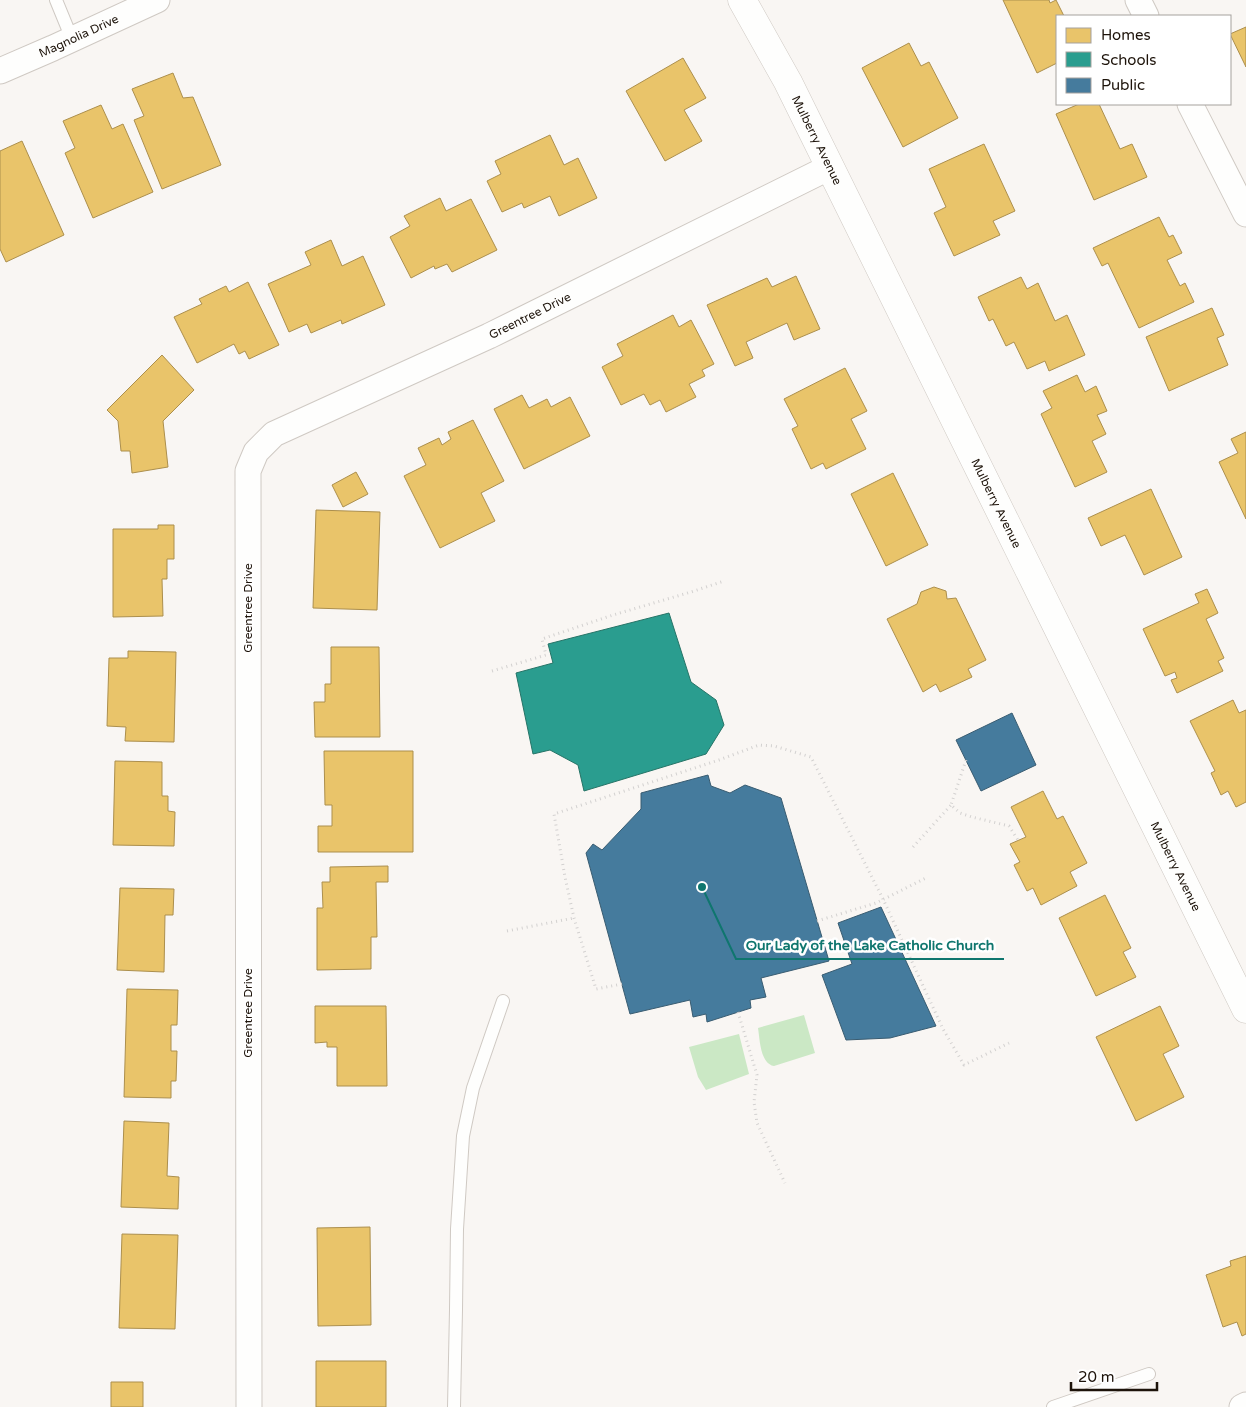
<svg xmlns="http://www.w3.org/2000/svg" width="1246" height="1407" font-family="'Varela Round',sans-serif">
	<style>
		.green { fill: #cbe8c5 }
		.homes { fill: #e9c46a; stroke: #ac8f4d }
		.schools { fill: #2a9d8f; stroke: #267467 }
		.public { fill: #457b9d; stroke: #395c71 }
		.lines { fill: none; stroke-linecap: round; stroke-linejoin: round }
		.service-casing { stroke: #cfc9c3; stroke-width: 14 }
		.minor-casing { stroke: #cfc9c3; stroke-width: 27 }
		.tertiary-casing { stroke: #cfc9c3; stroke-width: 29 }
		.path { stroke: #d3d1d0; stroke-width: 3; stroke-dasharray: 1 4; stroke-linecap: butt }
		.service { stroke: #fefefd; stroke-width: 12 }
		.minor { stroke: #fefefd; stroke-width: 25 }
		.tertiary { stroke: #fefefd; stroke-width: 28 }
		.labels { text-anchor: middle; stroke-width: 5; stroke-linejoin: round; paint-order: stroke }
		.street-label { font-size: 12px; fill: #1d130a; stroke: #fff }
		.leader { fill: none; stroke: #0f766e; stroke-width: 2 }
		.callout-dot { fill: #0f766e; stroke: #fff; stroke-width: 2 }
		.callout-label { font-size: 14px; text-anchor: middle; font-weight: bold; fill: #0f766e; stroke: #fff; stroke-width: 5; stroke-linejoin: round; paint-order: stroke }
	</style>
	<rect width="100%" height="100%" fill="#f9f6f3"/>
	<path class="green" d="M804,1015l11,38 -41,13c-14,-3 -14,-26 -16,-38z
		M739,1034l10,40 -43,16 -8,-13 -9,-30z"/>
	<path class="homes" d="M1003,0h46l1,3 6,-3 8,16h-7v47l-20,10z
		M1246,27v40l-16,-33z
		M909,43l12,23 8,-4 29,56 -55,29 -41,-79z
		M683,58l23,40 -22,12 18,31 -37,20 -39,-70z
		M173,73l10,25 10,-1 28,68 -59,24 -28,-69 10,-4 -12,-27z
		M1079,104h20l21,45 12,-5 15,33 -53,23 -38,-86z
		M101,105l11,24 11,-5 30,68 -60,26 -28,-65 10,-5 -12,-27z
		M550,135l14,30 14,-7 19,40 -38,18 -9,-20 -26,12 -2,-5 -20,9 -15,-31 14,-7 -6,-13z
		M22,141l42,94 -58,27 -6,-13v-98z
		M984,144l31,67 -22,10 7,14 -46,21 -20,-43 12,-6 -17,-38z
		M440,198l6,13 25,-12 26,51 -45,22 -5,-8 -12,5 -1,-3 -23,12 -21,-41 20,-11 -6,-10z
		M1159,217l10,20 4,-2 9,18 -15,7 13,26 5,-3 9,19 -55,26 -31,-65 -6,3 -9,-18z
		M331,240l11,26 21,-10 22,49 -43,19 -1,-4 -30,13 -4,-9 -18,8 -21,-48 43,-19 -6,-13z
		M796,276l24,53 -26,11 -7,-17 -41,19 7,16 -18,8 -28,-61 60,-27 5,9z
		M1021,277l6,12 11,-6 17,38 12,-6 18,40 -36,16 -4,-10 -18,8 -13,-27 -8,4 -13,-27 -4,2 -11,-24z
		M248,282l31,63 -30,14 -4,-8 -6,3 -5,-10 -37,19 -23,-46 28,-13 -3,-5 27,-13 3,6z
		M1212,308l12,27 -7,3 11,27 -59,26 -23,-54z
		M673,315l6,12 12,-7 23,44 -12,6 3,6 -16,8 7,13 -30,15 -6,-12 -10,5 -6,-11 -23,11 -19,-38 21,-11 -6,-12z
		M162,355l32,35 -31,31 5,46 -36,6 -2,-22h-9l-3,-30 -11,-11z
		M845,368l22,43 -16,8 15,30 -40,20 -3,-6 -12,6 -19,-40 6,-3 -14,-27z
		M1077,375l8,17 11,-6 11,25 -10,4 9,19 -14,7 15,31 -32,15 -34,-73 11,-6 -9,-17z
		M522,395l7,13 18,-9 4,8 19,-10 20,39 -66,33 -30,-60z
		M473,420l31,61 -23,12 14,28 -55,27 -36,-72 22,-11 -8,-17 21,-10 3,7 9,-6 -3,-7z
		M1246,432v87l-27,-57 19,-9 -7,-14z
		M356,472l12,22 -25,13 -11,-22z
		M893,473l35,72 -42,21 -35,-72z
		M1151,489l31,68 -38,18 -19,-40 -24,11 -13,-28z
		M316,510l64,2 -3,98 -64,-2z
		M158,525h16v34h-7v20h-5l1,37 -50,1v-88h45z
		M934,587l12,4 1,8 9,-1 30,62 -18,9 4,8 -32,15 -4,-8 -13,8 -36,-73 30,-15 4,-12z
		M1207,589l11,24 -12,6 18,39 -6,3 5,10 -46,22 -6,-13 6,-2 -2,-6 -10,4 -22,-47 56,-26 -4,-9z
		M331,647h48l1,90h-65l-1,-35h11v-18h6z
		M128,651l48,1 -2,90 -49,-1 1,-14 -19,-1 2,-68h19z
		M1233,700l6,13 7,-3v92l-10,5 -8,-16 -7,4 -10,-22 4,-2 -25,-50z
		M324,751h89v101h-95v-26h14v-21h-7z
		M115,761l47,1v34h6v15l7,1 -1,34 -61,-1z
		M1043,791l14,28 6,-3 24,47 -17,9 7,14 -36,19 -8,-17 -6,3 -13,-26 6,-3 -10,-18 16,-7 -15,-30z
		M388,866v16h-12l1,55h-6v32l-54,1v-62h6l-1,-26h8v-15z
		M120,888l54,1 -1,26h-8l-1,57 -47,-2z
		M1105,895l26,53 -8,4 13,25 -40,19 -37,-78z
		M127,989l51,1 -1,35h-6v26h6l-1,30h-5v17l-47,-1z
		M315,1006h71l1,80h-50v-39h-10v-5l-12,1z
		M1160,1006l19,40 -16,8 21,43 -48,24 -40,-84z
		M124,1121l45,2 -2,53 12,1 -1,32 -57,-2z
		M370,1227l1,98 -53,1 -1,-98z
		M122,1234l56,1 -3,94 -56,-1z
		M1246,1256v78l-4,2 -5,-14 -14,5 -17,-52 25,-9 -1,-5z
		M316,1361h70v46h-70z
		M111,1382h32v25h-32z"/>
	<path class="schools" d="M669,613l22,69 25,18 8,25 -18,29 -122,37 -6,-26 -28,-15 -17,4 -17,-81 37,-10 -5,-19z"/>
	<path class="public" d="M1012,713l24,52 -55,26 -25,-51z
		M708,775l3,11 19,7 15,-8 36,13 48,163 -68,17 5,19 -16,3 1,8 -44,14 -1,-8 -13,3 -3,-17 -60,14 -44,-161 7,-9 9,6 39,-41v-16z
		M881,907l55,119 -46,12 -44,2 -24,-65 30,-11 -14,-41z"/>
	<g class="lines">
		<defs>
			<path id="service" d="M56,0l16,39
				M454,1407l2,-97 1,-81 6,-93 10,-48 30,-87
				M1053,1407l96,-33"/>
			<g id="minor">
				<path d="M1138,0l8,16"/>
				<path id="s1" d="M0,71l53,-23 104,-48"/>
				<path d="M1190,104l56,110"/>
				<path id="s2" d="M249,1407l-1,-936 8,-19 18,-18 215,-98 341,-169"/>
				<path d="M1242,1407l4,-2"/>
			</g>
			<g id="tertiary">
				<path id="s3" d="M742,0l46,82 458,927"/>
			</g>
		</defs>
		<use href="#service" class="service-casing"/>
		<use href="#minor" class="minor-casing"/>
		<use href="#tertiary" class="tertiary-casing"/>
		<path class="path" d="M492,671l54,-16 -4,-16 71,-24 78,-23 33,-11
			M966,760l-15,45 9,8 12,4 37,9 9,14
			M913,847l38,-42
			M817,921l59,-18 52,-26
			M507,931l67,-13
			M622,984l-26,5 -22,-71 -9,-41 -11,-63 165,-54 40,-15 15,1 37,11 72,142 60,130 21,36 45,-22
			M738,1012l19,63 -3,27 3,21 28,60"/>
		<use href="#service" class="service"/>
		<use href="#minor" class="minor"/>
		<use href="#tertiary" class="tertiary"/>
	</g>
	<g class="labels">
		<g class="street-label">
			<text dy="4" stroke="none"><textPath href="#s1" startOffset="86">Magnolia Drive</textPath></text>
			<text dy="4" stroke="none"><textPath href="#s3" startOffset="159">Mulberry Avenue</textPath></text>
			<text dy="4" stroke="none"><textPath href="#s2" startOffset="1264">Greentree Drive</textPath></text>
			<text dy="4" stroke="none"><textPath href="#s3" startOffset="564">Mulberry Avenue</textPath></text>
			<text transform="translate(248 608) rotate(-90)" y="4">Greentree Drive</text>
			<text dy="4" stroke="none"><textPath href="#s3" startOffset="969">Mulberry Avenue</textPath></text>
			<text transform="translate(248 1013) rotate(-90)" y="4">Greentree Drive</text>
		</g>
	</g>
	<path class="leader" d="M702 887L736 959H1004"/>
	<circle class="callout-dot" cx="702" cy="887" r="5"/>
	<g class="callout-label">
		<text x="870" y="950">Our Lady of the Lake Catholic Church</text>
	</g>
	<rect x="1056" y="15" width="175" height="90" fill="#ffffff" stroke="#a5a19d"/>
	<rect x="1066" y="28" width="25" height="15" fill="#e9c46a" stroke="#a5a19d"/>
	<text x="1101" y="40" font-size="15" fill="#1d130a">Homes</text>
	<rect x="1066" y="52" width="25" height="15" fill="#2a9d8f" stroke="#a5a19d"/>
	<text x="1101" y="65" font-size="15" fill="#1d130a">Schools</text>
	<rect x="1066" y="78" width="25" height="15" fill="#457b9d" stroke="#a5a19d"/>
	<text x="1101" y="90" font-size="15" fill="#1d130a">Public</text>
	<path d="M1071 1382v8h86v-8" fill="none" stroke="#1d130a" stroke-width="2.5"/>
	<text x="1078" y="1382" font-size="15" fill="#1d130a" stroke="#ffffff" stroke-width="4" paint-order="stroke">20 m</text>
</svg>
